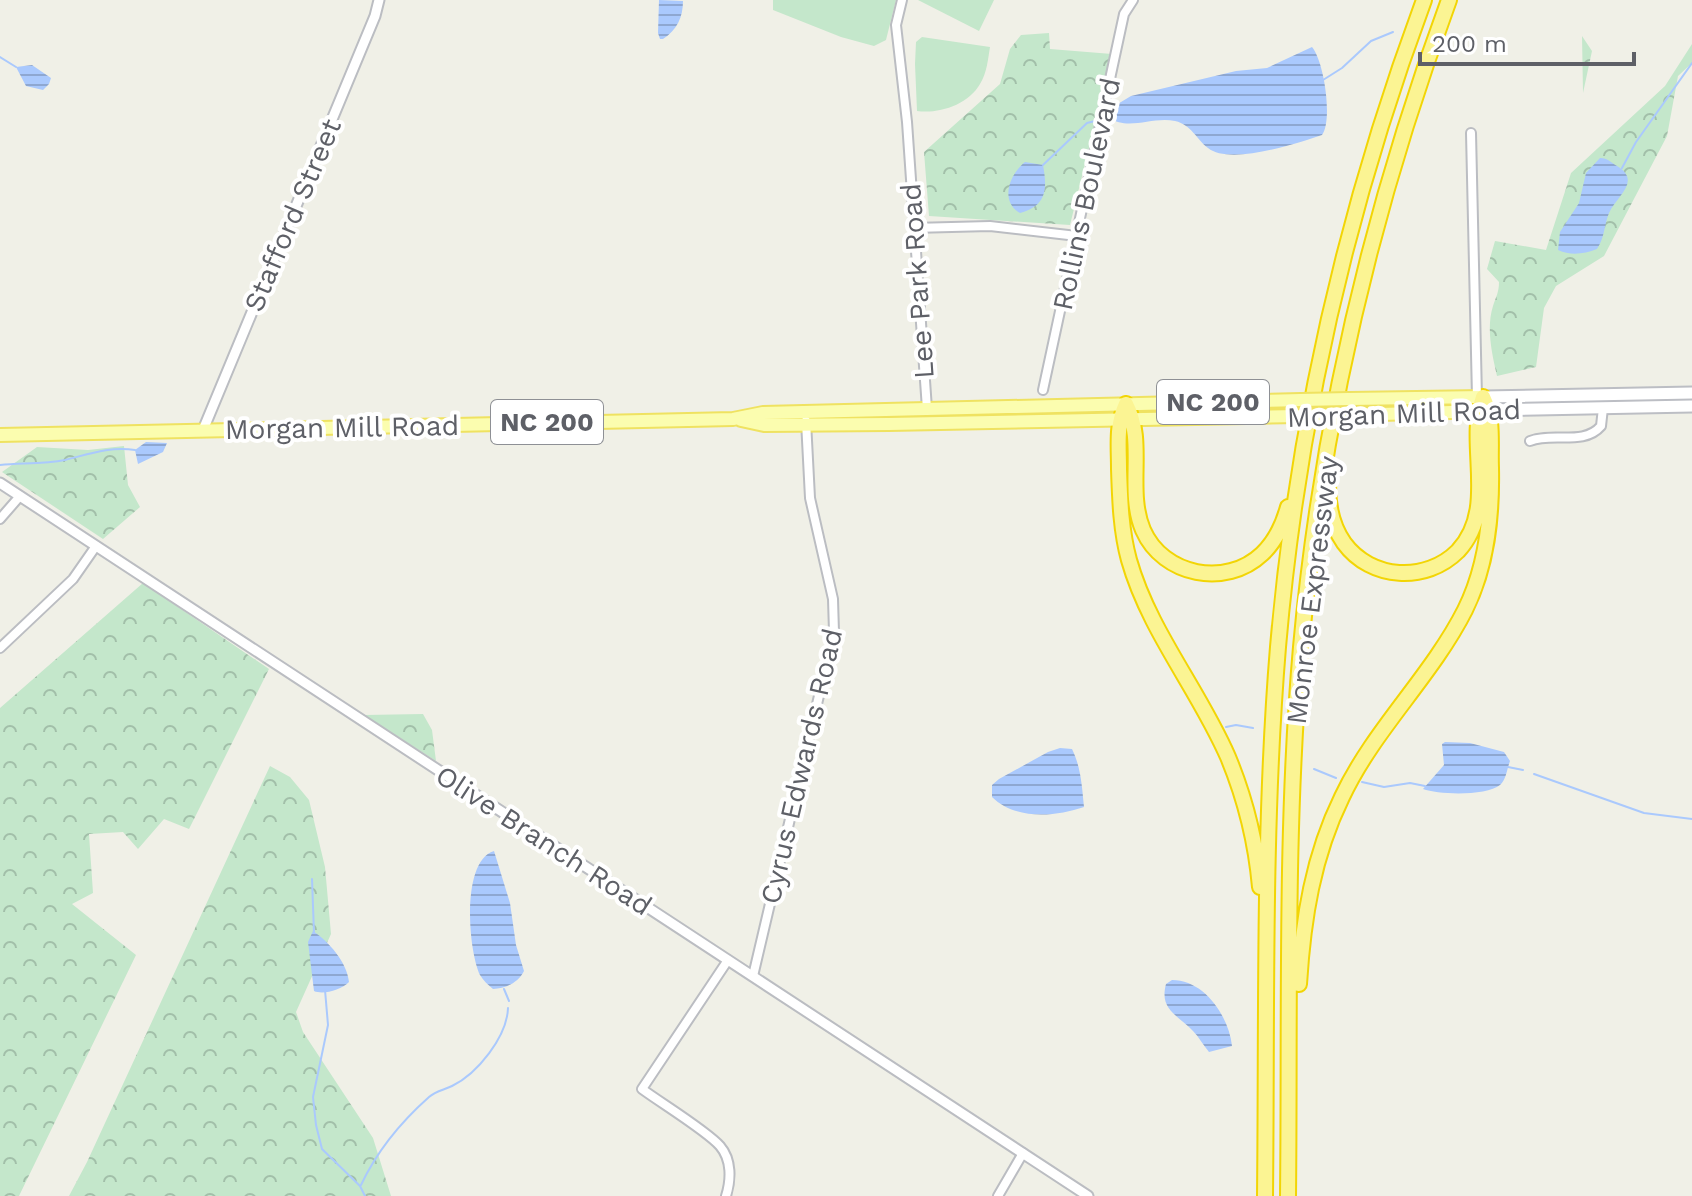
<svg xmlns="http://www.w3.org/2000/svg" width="1692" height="1196" font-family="'Work Sans',sans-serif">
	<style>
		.grass { fill: #c4e7cb }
		.forest { fill: url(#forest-crowns) }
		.water { fill: url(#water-rules) }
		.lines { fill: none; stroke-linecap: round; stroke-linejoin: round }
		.stream { stroke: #aac9fd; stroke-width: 2 }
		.minor-casing { stroke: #bbbdc2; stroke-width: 12 }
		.tertiary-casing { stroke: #bbbdc2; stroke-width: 13 }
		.secondary-casing { stroke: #bcbec4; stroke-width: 15 }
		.primary-casing { stroke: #efe261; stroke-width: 16 }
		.motorway-casing { stroke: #f2d505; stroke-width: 18 }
		.minor { stroke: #fff; stroke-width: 8 }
		.tertiary { stroke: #fff; stroke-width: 9 }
		.secondary { stroke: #fff; stroke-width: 11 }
		.primary { stroke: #fbfdaf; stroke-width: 12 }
		.motorway { stroke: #fbf493; stroke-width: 14 }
		.primary-bridge-casing { stroke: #efe261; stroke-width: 16; stroke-linecap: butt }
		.primary-bridge { stroke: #fbfdaf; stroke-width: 12 }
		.labels { text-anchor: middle; stroke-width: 8; stroke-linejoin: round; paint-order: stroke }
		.shield { fill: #fff; stroke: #8e9095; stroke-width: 2 }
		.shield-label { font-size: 26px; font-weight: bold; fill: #5e6067 }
		.street-label { font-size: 28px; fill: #5e6067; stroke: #fff }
	</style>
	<defs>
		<pattern id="forest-crowns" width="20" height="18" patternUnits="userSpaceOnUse" patternTransform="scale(2)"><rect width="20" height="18" fill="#c4e7cb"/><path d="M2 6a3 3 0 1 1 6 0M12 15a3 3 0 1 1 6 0" fill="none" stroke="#a2bfa9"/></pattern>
		<pattern id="water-rules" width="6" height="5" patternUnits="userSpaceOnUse" patternTransform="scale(2)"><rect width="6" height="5" fill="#aac9fd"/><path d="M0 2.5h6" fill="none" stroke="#8ea7d1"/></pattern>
	</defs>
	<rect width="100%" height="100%" fill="#f0f0e7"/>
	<path class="grass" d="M773,0h123l-10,40 -12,6 -33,-9 -68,-27z
		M918,0h76l-15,31z
		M922,37l68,10c-2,12 -3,26 -10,37 -12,21 -41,30 -63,27l-2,-47 1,-22z"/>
	<path class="forest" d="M1049,33l1,16 62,5 -42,171 -141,-9 -5,-64 76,-68 10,-35 11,-14z
		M1582,36l10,15 -9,42z
		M1692,44v19l-14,13 -11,60 -63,120 -48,30 -12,22 -8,59 -39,9c-5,-22 -11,-48 -4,-70 3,-9 6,-14 6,-24l-12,-13 8,-28 51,9 25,-77 94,-87z
		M124,446l4,39 12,22 -37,32 -101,-67 35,-25 51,3z
		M143,583l126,86 -80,160 -25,-10 -26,30 -15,-17 -34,2 4,59 -21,11 64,51 -117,241h-19v-488z
		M423,714l9,16 4,31 -72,-46z
		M270,766l20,11 19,23 16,67 6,67 -35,78 7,20 70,106 18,58h-322l18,-34z"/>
	<path class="water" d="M659,0l24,1c0,16 -6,29 -20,38h-3l-2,-6z
		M1312,47c12,14 21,73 10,88 -24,8 -92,31 -114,13 -12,-9 -16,-23 -33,-27 -22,-5 -46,10 -66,-3l7,-13 15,-9 105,-25 31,-3z
		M32,65l19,13 -2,6 -6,6 -17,-4 -10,-19z
		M1600,158c8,0 10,4 17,8 25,15 0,30 -8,47 -5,12 -4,24 -12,36 -13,5 -26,7 -39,1l2,-18 19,-29 7,-30z
		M1025,162l18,3c4,22 5,41 -23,48 -21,-12 -10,-39 5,-51z
		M146,442l21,1 -4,9 -25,12 -3,-14z
		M1445,742l25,1 34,9 6,9c-3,8 -4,19 -10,24 -13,11 -61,10 -77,4l21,-24 -2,-21z
		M1060,748l12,1c9,18 10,38 12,58 -29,10 -69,13 -92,-10v-12l7,-6 49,-27z
		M494,851l16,52 6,42 8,26c-6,12 -18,17 -31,18 -5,-4 -10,-9 -13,-14 -12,-26 -19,-114 14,-124z
		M313,931c16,11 34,31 36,51 -8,8 -26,13 -35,9l-6,-49z
		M1172,980c33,0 57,37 60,66l-23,6c-6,-7 -10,-15 -16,-21 -15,-16 -34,-21 -27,-47z"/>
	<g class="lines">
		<path class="stream" d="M0,57l16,10
			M1323,80l19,-12 29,-27 22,-9
			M1043,165l44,-42 8,-2
			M1622,168l14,-26 56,-79
			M0,465c22,-2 44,-1 65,-5 24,-6 46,-14 70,-10
			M1226,727l10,-2 17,3
			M1508,767l15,3
			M1314,769l22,9
			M1534,774l110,39 48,6
			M1362,782l22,5 26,-4 15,3
			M312,879l2,54
			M504,989l5,12
			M325,990l3,35 -15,72 3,28 6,24 38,37 5,10
			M361,1185c16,-34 41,-64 68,-88 7,-6 15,-7 23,-11 25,-12 55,-49 56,-78"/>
		<defs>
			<path id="minor" d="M902,0l-6,25 11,97 20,287
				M1471,133l6,264
				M913,228l77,-2 87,10
				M1043,390l81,-376 9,-14
				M1530,441c22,-9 54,5 71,-15l2,-18
				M0,519l20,-23
				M0,648l73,-69 23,-33
				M753,976l81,-344 -1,-33 -23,-101 -4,-77
				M726,1196c5,-16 6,-36 -6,-50 -13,-15 -59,-43 -78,-57l86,-129
				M998,1196l25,-43"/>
			<path id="tertiary" d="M203,430l172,-414 4,-16
				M0,483l1088,713"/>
			<path id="secondary" d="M1483,397l209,-4
				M1490,410l202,-4"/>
			<path id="primary" d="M1349,399l134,-2
				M1346,415l141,-4
				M741,420l23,5 125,-1 409,-8
				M0,435l733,-16 30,-6 538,-13"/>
			<path id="motorway" d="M1126,404c-10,22 -7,41 -7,65 1,31 2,62 10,91 20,71 70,130 99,197 17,41 28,85 32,130
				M1126,404c20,38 0,86 17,126 20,46 83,58 119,24 14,-13 21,-29 26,-47
				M1328,485c0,20 4,41 16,58 27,37 82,40 114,8 40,-43 8,-105 25,-154
				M1299,984c4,-65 14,-128 43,-187 32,-68 89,-120 123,-187 22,-44 27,-93 26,-142 -1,-24 3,-49 -8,-71
				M1265,1196c2,-183 -2,-367 13,-549 19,-220 69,-440 146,-647
				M1288,1196c2,-183 -3,-367 13,-549 20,-221 71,-439 148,-647"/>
		</defs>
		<use href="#minor" class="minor-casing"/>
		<use href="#tertiary" class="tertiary-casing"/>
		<use href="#secondary" class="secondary-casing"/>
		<use href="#primary" class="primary-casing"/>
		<use href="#motorway" class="motorway-casing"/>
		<use href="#minor" class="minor"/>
		<use href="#tertiary" class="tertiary"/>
		<use href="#secondary" class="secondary"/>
		<use href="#primary" class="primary"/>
		<use href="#motorway" class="motorway"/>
		<defs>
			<path id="primary-bridge" d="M1301,400l48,-1
				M1298,416l48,-1"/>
		</defs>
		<use href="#primary-bridge" class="primary-bridge-casing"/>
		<use href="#primary-bridge" class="primary-bridge"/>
	</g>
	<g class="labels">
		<g class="shield">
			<rect x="1157" y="380" width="112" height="44" rx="6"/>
			<rect x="491" y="400" width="112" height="44" rx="6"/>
		</g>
		<g class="shield-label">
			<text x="1213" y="411">NC 200</text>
			<text x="547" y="431">NC 200</text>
		</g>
		<g class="street-label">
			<text transform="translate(1086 194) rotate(-78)" y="10">Rollins Boulevard</text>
			<text transform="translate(292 215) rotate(-67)" y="10">Stafford Street</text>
			<text transform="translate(917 281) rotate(-94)" y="10">Lee Park Road</text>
			<text transform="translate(1404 413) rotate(-2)" y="10">Morgan Mill Road</text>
			<text transform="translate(342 427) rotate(-1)" y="10">Morgan Mill Road</text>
			<text transform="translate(1312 590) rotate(-83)" y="10">Monroe Expressway</text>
			<text transform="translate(801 766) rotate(-77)" y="10">Cyrus Edwards Road</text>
			<text transform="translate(544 840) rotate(33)" y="10">Olive Branch Road</text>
		</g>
	</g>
	<path d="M1420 52v12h214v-12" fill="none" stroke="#5e6067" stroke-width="4"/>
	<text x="1432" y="52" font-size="24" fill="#5e6067" stroke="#ffffff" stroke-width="6" paint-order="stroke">200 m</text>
</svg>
